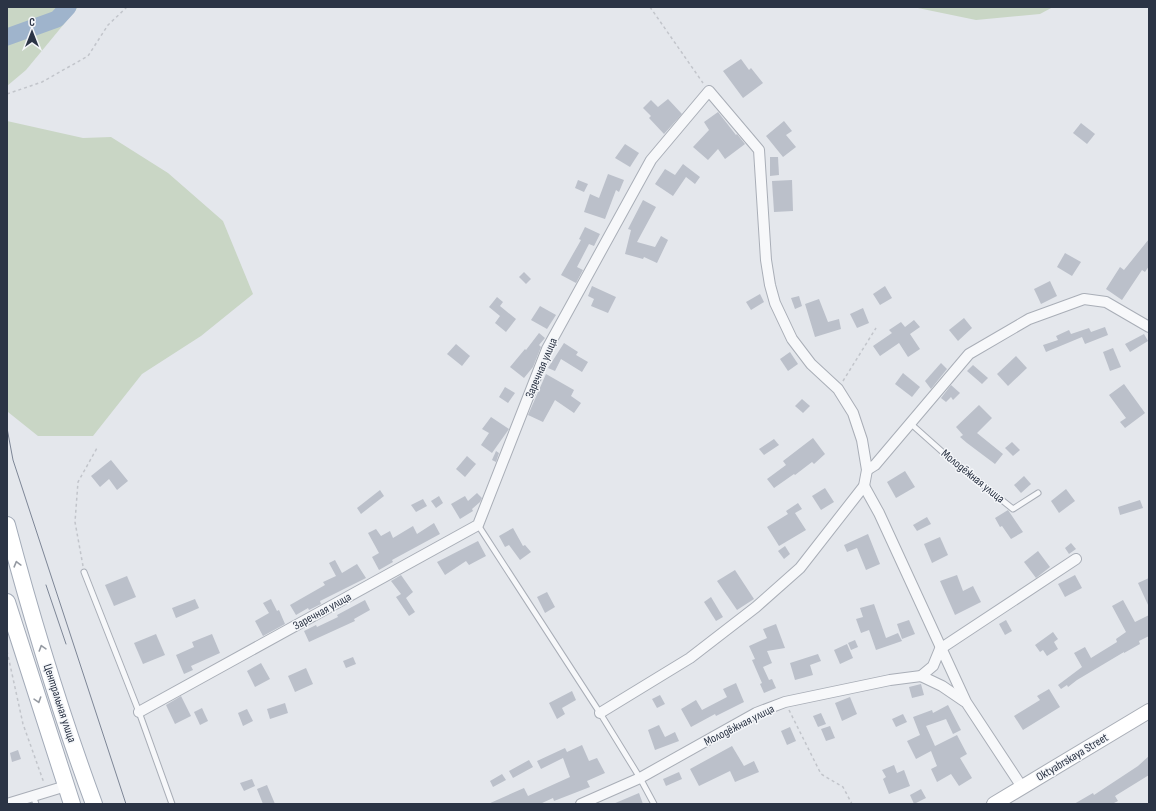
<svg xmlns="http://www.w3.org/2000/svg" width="1156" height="811" viewBox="0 0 1156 811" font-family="'Sofia Sans Condensed',sans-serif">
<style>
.green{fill:#c9d6c5}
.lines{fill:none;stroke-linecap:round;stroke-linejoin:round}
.river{stroke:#9fb4cc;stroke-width:17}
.building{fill:#bbc0ca}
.lane-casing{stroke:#a9aeb7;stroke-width:7}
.street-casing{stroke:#a9aeb7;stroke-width:12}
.secondary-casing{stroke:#a9aeb7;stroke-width:16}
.primary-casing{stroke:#a3abb8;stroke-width:18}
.path{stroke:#c2c5cb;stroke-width:1.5;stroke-dasharray:3 3;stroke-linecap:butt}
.lane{stroke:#f7f8fa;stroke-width:5}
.street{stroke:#f7f8fa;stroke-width:10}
.secondary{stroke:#fff;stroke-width:14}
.primary{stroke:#fff;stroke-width:16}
.tram{stroke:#7d8696;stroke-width:1}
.oneway{stroke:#959aa2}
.labels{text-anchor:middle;stroke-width:3;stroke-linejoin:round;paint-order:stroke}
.street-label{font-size:12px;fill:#2b3445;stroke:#f4f6f9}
</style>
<rect width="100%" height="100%" fill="#e4e7ec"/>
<g class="green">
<path d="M7 7H78L26 70 7 86Z"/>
<path d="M913 7H1053L1040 14 976 20Z"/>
<path d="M7 121 83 138 111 137 168 173 223 221 253 294 201 336 142 374 93 436H38L8 412Z"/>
</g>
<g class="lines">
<path class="river" d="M7 37 57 19 68 7"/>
</g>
<g class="building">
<path d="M741 59 749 70 751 68 763 83 743 98 723 71Z"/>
<path d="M668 99 682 114 664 134 649 118 651 116 643 108 651 100 658 107Z"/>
<path d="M718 112 736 135 737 134 745 144 725 159 718 149 708 160 693 147 709 130 704 122Z"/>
<path d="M784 121 792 131 786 135 796 147 783 157 766 136Z"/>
<path d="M1081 123 1095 134 1087 144 1073 133Z"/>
<path d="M625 144 639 153 630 167 615 158Z"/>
<path d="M770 157H778L779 175 770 176Z"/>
<path d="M683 164 700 177 695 184 686 177 673 196 655 184 665 169 675 175Z"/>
<path d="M608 174 624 180 619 192 616 190 605 219 584 212 590 194 599 198Z"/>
<path d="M578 180 588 184 584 192 575 188Z"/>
<path d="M792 180 793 211 774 212 772 181Z"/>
<path d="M643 200 656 207 637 242 655 247 661 236 668 240 657 263 644 257 643 259 625 254 631 230 628 229Z"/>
<path d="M585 227 600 234 594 246 589 244 577 267 583 270 576 283 561 275 581 240 579 239Z"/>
<path d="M1149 239V266L1145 272 1142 270 1122 300 1106 289 1120 267 1124 270Z"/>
<path d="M1065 253 1081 262 1072 276 1057 267Z"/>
<path d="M524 272 531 279 526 284 519 277Z"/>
<path d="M1050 281 1057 296 1041 304 1034 289Z"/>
<path d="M592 286 616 297 608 313 591 306 594 299 588 296Z"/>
<path d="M885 286 892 298 880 305 873 294Z"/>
<path d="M760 294 764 302 751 310 746 302Z"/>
<path d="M799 296 802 306 795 309 791 298Z"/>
<path d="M497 297 503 302 500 306 516 319 506 332 495 323 500 316 489 307Z"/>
<path d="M819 299 828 322 839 319 841 329 815 337 805 304Z"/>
<path d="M540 306 556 315 547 329 531 320Z"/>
<path d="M863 308 869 323 857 328 850 314Z"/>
<path d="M964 318 972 328 958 341 949 330Z"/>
<path d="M914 320 920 327 910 334 920 349 908 357 899 343 880 356 873 346 892 333 889 330 901 322 905 327Z"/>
<path d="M1105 327 1108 335 1085 344 1082 337 1046 352 1043 345 1058 340 1056 336 1069 330 1071 334 1089 328 1091 332Z"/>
<path d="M539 333 545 338 539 345 541 347 533 367 524 378 510 367 525 349 526 350Z"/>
<path d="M1144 334 1148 341 1130 352 1125 344Z"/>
<path d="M564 343 578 352 576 355 588 362 582 372 561 359 555 371 548 368Z"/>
<path d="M456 344 470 356 462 366 447 354Z"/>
<path d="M1113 348 1121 367 1110 371 1103 352Z"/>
<path d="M790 352 798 364 788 371 780 359Z"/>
<path d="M1016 356 1027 368 1008 386 997 374Z"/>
<path d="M941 363 947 369 931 389 925 381Z"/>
<path d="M973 365 988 378 982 384 967 371Z"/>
<path d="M903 373 920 387 912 397 895 384Z"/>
<path d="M546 374 574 390 571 396 581 403 574 413 555 400 543 422 528 415Z"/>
<path d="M1124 384 1145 413 1125 428 1120 422 1126 418 1109 395Z"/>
<path d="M951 385 960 393 953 400 951 397 946 402 941 398Z"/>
<path d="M505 387 515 393 508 403 499 397Z"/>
<path d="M802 399 810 406 803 413 795 406Z"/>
<path d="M979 405 992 418 977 433 1003 454 995 464 967 443 960 437 963 435 956 427Z"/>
<path d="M491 417 509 429 492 453 481 445 489 433 482 429Z"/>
<path d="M813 438 825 454 814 464 812 462 795 475 794 474 774 488 767 479 786 465 783 461Z"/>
<path d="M774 439 779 445 764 455 759 449Z"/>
<path d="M1012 442 1020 450 1013 456 1005 448Z"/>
<path d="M496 451 499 453 496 462 492 460Z"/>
<path d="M467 456 476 464 465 477 456 469Z"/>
<path d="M111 460 128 481 117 490 109 479 100 487 91 476Z"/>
<path d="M905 471 915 487 896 498 887 482Z"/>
<path d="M1024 476 1031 484 1021 493 1014 485Z"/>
<path d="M825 488 834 502 821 510 812 496Z"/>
<path d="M1066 489 1075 501 1059 513 1051 501Z"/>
<path d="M380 490 384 496 361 514 357 508Z"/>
<path d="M477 493 482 498 480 502 472 509 473 511 460 519 451 504 465 496 468 501Z"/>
<path d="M439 496 443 503 436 508 431 501Z"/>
<path d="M423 499 427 506 416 512 411 505Z"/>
<path d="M1140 500 1143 508 1120 515 1118 507Z"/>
<path d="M798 503 802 509 795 513 806 530 779 546 767 527 788 514 786 511Z"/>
<path d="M1008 510 1023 532 1011 539 1002 526 1000 527 995 518Z"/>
<path d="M927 517 931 524 917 531 913 525Z"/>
<path d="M434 523 440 534 392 560 393 562 379 570 372 557 379 553 368 533 376 529 381 536 390 531 393 538 413 526 417 534Z"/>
<path d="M513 528 523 546 525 545 531 552 520 560 509 545 505 547 499 536Z"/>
<path d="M868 534 880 564 866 570 857 548 847 552 844 545Z"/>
<path d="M940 537 948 555 932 563 924 544Z"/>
<path d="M478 541 486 556 469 565 466 561 445 575 437 562Z"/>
<path d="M1071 543 1076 549 1069 554 1065 548Z"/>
<path d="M785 546 790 554 784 559 778 551Z"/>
<path d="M1038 551 1050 567 1036 578 1024 562Z"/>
<path d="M335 560 342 573 357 564 366 578 320 601 321 604 309 610 308 608 296 615 290 605 325 585 323 582 336 576 329 563Z"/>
<path d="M735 570 754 599 737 610 717 581Z"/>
<path d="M401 575 413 592 406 598 415 612 409 616 396 597 401 594 391 581Z"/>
<path d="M957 575 963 591 973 586 981 602 955 615 940 581Z"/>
<path d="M1075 575 1082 588 1065 597 1058 584Z"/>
<path d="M127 576 136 597 114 606 105 585Z"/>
<path d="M1149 578V607L1138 583Z"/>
<path d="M547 592 555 607 545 613 537 597Z"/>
<path d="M711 597 723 617 716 621 704 602Z"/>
<path d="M195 599 199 608 176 618 172 608Z"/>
<path d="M271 599 277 611 279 610 285 624 263 636 255 621 269 613 263 603Z"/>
<path d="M365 600 370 610 354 619 355 621 309 642 304 631 316 625 317 627 338 617 337 615Z"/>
<path d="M1123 600 1135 622 1149 615V636L1139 641 1140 644 1124 653V652L1077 680 1068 687 1067 685 1061 689 1058 685 1082 667 1074 653 1085 647 1091 658 1117 642 1116 639 1126 632 1112 606Z"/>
<path d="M874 604 886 638 898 633 902 641 876 650 869 630 861 633 856 619 863 617 860 608Z"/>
<path d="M909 620 915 634 902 639 897 624Z"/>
<path d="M1006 620 1012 631 1005 635 999 624Z"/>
<path d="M776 624 785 648 767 651 772 663 763 667 769 680 772 679 776 688 764 693 760 684 762 683 752 660 755 659 749 646 767 638 763 629Z"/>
<path d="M1053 632 1058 639 1054 642 1058 649 1047 656 1043 650 1040 652 1035 645Z"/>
<path d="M156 634 165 655 143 664 134 643Z"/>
<path d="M212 634 220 653 191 666 193 670 184 674 176 655 194 647 192 642Z"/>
<path d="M855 640 858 647 851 650 848 643Z"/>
<path d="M847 644 853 658 840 664 834 650Z"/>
<path d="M818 654 821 661 810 665 813 675 795 680 790 663Z"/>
<path d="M353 657 356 664 346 668 343 661Z"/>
<path d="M261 663 270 679 255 687 247 671Z"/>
<path d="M306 668 313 684 295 692 288 676Z"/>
<path d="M736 683 744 702 716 716 715 714 691 727 681 709 696 700 702 710 727 697 723 689Z"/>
<path d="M921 684 924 695 912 698 909 687Z"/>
<path d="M1049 689 1060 707 1023 730 1014 716 1040 700 1037 696Z"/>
<path d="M572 691 576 700 562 708 565 714 557 719 549 703Z"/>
<path d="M660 695 665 704 657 708 652 699Z"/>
<path d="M181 696 191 716 175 724 166 705Z"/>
<path d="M850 697 857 714 842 721 835 703Z"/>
<path d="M285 703 288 713 270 719 267 709Z"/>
<path d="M948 705 961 730 953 734 946 719 926 726 935 746 957 735 967 754 960 758 972 778 959 786 951 774 937 782 931 769 937 766 931 751 916 759 907 741 920 735 913 717 932 710 933 713Z"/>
<path d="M202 708 208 721 200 725 194 712Z"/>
<path d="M247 709 253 721 243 726 238 713Z"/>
<path d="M821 713 826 724 818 727 813 716Z"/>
<path d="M903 714 907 722 896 727 892 719Z"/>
<path d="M659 725 665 737 675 732 679 741 655 750 648 730Z"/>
<path d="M830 726 835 738 826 741 821 729Z"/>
<path d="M790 727 796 741 787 745 781 731Z"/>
<path d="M582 745 589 761 597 758 605 773 587 781 590 787 554 801 553 798 540 804H488L524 788 528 796 570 777 563 758 541 769 537 761 565 748 567 752Z"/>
<path d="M732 746 744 766 754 761 759 772 735 782 730 771 699 786 690 769Z"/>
<path d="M18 750 21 759 12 762 10 753Z"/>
<path d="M1149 756V775L1115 796 1118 801 1112 804H1074L1093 793 1094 795 1138 766Z"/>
<path d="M529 760 533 767 513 778 509 771Z"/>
<path d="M894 765 897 773 904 770 910 786 889 794 883 779 886 777 882 770Z"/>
<path d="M679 772 682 779 666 786 663 779Z"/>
<path d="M502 774 506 780 493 787 490 781Z"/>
<path d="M252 779 255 786 244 791 240 783Z"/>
<path d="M267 785 275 804H263L257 789Z"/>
<path d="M921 789 926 798 914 804 910 795Z"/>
<path d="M639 793 643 804H613Z"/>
</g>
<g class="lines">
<g class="lane-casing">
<g id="lane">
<path d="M910 423 947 456 1013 509 1038 493"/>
<path d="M478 525 600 713 640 778 654 804"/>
<path d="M84 572 139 712 172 804"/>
<path d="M33 796 36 804"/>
</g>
</g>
<g class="street-casing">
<g id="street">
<path d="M867 470 875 465 969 354 1029 319 1084 299 1106 302 1149 327"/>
<path d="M864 486 879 513 966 702 1022 787"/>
<path d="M921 676 942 686 964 701"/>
<path d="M139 712 478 525 547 349 651 160 709 91 759 150 766 260 770 285 775 303 792 339 811 364 838 389 853 413 862 440 867 470 864 486 800 568 756 607 690 658 600 713"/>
<path d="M7 804 66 786"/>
<path d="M581 804 640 778 756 713 785 702 890 680 921 676 933 666 940 649 1076 559"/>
</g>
</g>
<g class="secondary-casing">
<path id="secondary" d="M994 804 1149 711"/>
</g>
<g class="primary-casing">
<g id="primary">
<path d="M7 525C32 619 60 712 94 804"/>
<path d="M7 602 72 804"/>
</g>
</g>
<g class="path">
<path d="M650 7 703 83"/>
<path d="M7 94 42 82 88 56 108 25 127 7"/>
<path d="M843 381 876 328"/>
<path d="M83 566 75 522 78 482 97 448"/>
<path d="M7 651 23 724 44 783"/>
<path d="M789 710 821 774 843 787 852 804"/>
</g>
<use href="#lane" class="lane"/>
<use href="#street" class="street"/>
<use href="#secondary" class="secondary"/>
<use href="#primary" class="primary"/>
<g class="tram">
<path d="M7 428 13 460 126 804"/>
<path d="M46 585 66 644"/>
</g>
</g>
<defs><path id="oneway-chevron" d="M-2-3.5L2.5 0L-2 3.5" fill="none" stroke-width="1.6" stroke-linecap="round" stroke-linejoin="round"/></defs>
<g class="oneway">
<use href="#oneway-chevron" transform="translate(17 564) rotate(-105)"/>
<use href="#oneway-chevron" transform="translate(42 648) rotate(-107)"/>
<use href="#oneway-chevron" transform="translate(38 700) rotate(72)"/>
</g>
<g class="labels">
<g class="street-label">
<text transform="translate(541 368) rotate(-67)" y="4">Заречная улица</text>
<text transform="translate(973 476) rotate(39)" y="4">Молодёжная улица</text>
<text transform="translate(322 611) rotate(-29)" y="4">Заречная улица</text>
<text transform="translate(60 703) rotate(72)" y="4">Центральная улица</text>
<text transform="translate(739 725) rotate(-27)" y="4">Молодёжная улица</text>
<text transform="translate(1072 757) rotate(-31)" y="4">Oktyabrskaya Street</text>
</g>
</g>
<rect width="1156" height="811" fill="none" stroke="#2b3445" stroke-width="16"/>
<g transform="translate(32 32)" stroke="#f4f6f9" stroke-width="3" paint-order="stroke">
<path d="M0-3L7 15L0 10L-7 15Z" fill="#2b3445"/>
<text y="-6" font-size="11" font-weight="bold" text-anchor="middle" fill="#2b3445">С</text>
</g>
</svg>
